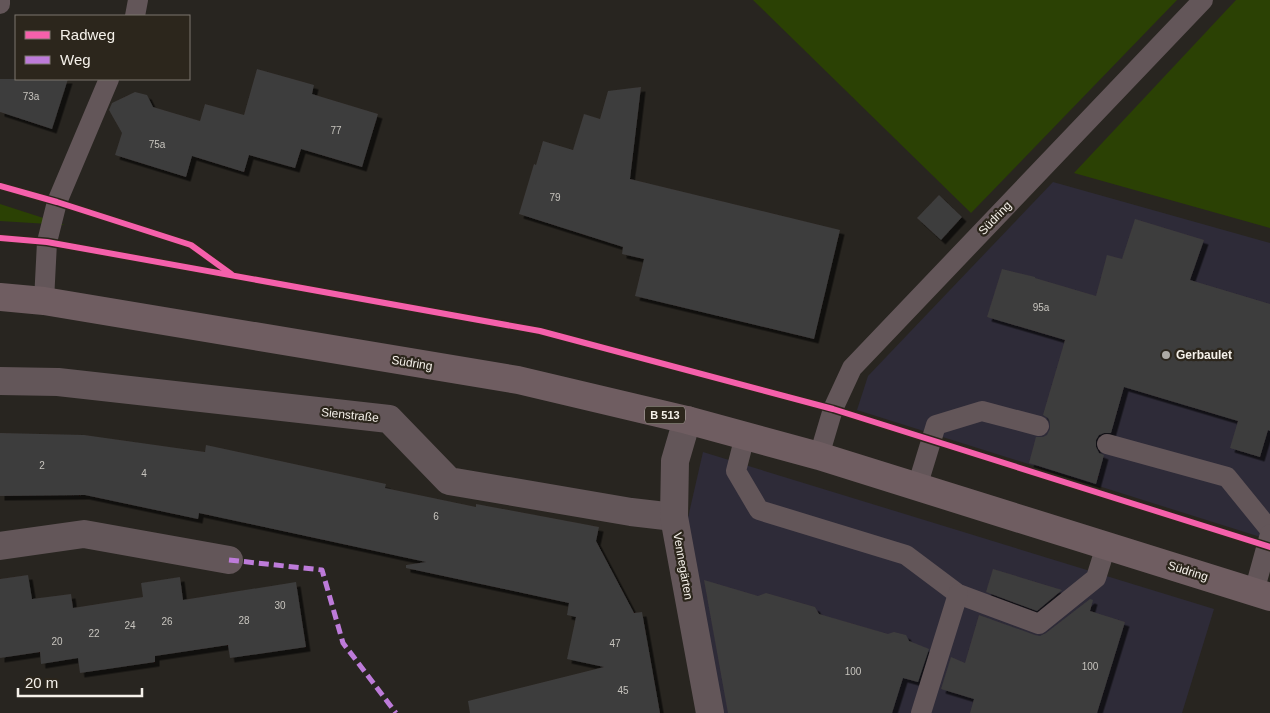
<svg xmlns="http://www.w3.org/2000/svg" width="1270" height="713" viewBox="0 0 1270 713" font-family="Helvetica,sans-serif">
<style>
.commercial{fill:#2e2b38}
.green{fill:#2b4104}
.building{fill:#3e3c3c;filter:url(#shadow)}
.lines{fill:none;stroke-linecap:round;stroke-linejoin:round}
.service{stroke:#635659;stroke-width:20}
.minor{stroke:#635659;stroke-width:28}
.primary{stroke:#6f5d61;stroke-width:28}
.quiet{stroke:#bd7bd9;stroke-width:5;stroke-dasharray:10 5;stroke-linecap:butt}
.cycleway-casing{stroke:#2c261c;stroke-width:9}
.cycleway{stroke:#f560ab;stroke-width:6}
.poi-dot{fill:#adaaa3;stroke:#2c261c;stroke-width:2}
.labels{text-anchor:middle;stroke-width:4.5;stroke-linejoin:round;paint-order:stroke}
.number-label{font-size:10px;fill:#c7c4be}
.shield{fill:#2c261c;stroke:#b9b4ac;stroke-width:1}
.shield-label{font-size:11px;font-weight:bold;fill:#f5f1ea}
.street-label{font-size:12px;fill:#f5f1ea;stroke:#2c261c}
.poi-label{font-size:12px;font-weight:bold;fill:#f5f1ea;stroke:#2c261c;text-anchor:start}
</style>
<defs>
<filter id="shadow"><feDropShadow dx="4.5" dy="4.5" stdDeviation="0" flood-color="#0009"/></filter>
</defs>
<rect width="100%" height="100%" fill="#282520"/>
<g class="commercial">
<path d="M1053 182 1270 243V540L857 410 868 376Z"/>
<path d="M703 452 1214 609 1182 713H721L687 522Z"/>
</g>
<g class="green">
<path d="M753 0H1177L971 213Z"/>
<path d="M1236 0H1270V228L1074 173Z"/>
<path d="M0 204 65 225 0 221Z"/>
</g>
<g class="building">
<path d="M257 69 314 85 312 94 378 114 362 167 301 149 295 168 249 155 244 172 192 156 186 177 115 155 122 133 109 110 112 103 135 92 147 95 153 107 200 121 205 104 244 115Z"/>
<path d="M0 79H68L52 129 0 112Z"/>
<path d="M641 87 630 179 840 230 814 339 635 296 644 259 622 254 623 247 519 214 534 164 536 165 543 141 573 150 584 114 600 119 608 91Z"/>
<path d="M939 195 962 217 941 240 917 218Z"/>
<path d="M1135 219 1204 240 1190 280 1270 304V431L1268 430 1260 457 1230 448 1238 421 1124 387 1111 433H1104L1099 435 1096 440V447L1099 453 1104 455 1096 484 1029 463 1036 437H1043L1047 435 1050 429V422L1048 418 1043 415 1065 340 987 317 1002 269 1035 277V278L1096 296 1107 255 1122 259Z"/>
<path d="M0 433 84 435 205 452 206 445 386 484 385 488 476 507V504L599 527 596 541 634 613 642 612 660 713H470L468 701 604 667 567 659 576 617 567 615 569 603 406 568V565L426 562 199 513 198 519 85 495 0 496Z"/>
<path d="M993 569 1062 590 1037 611 986 592Z"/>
<path d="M28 575 32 599 71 594 73 608 143 597 141 583 180 577 183 600 296 582 306 647 230 658 228 645 155 656V662L80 673 78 658 41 664 40 652 0 658V579Z"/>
<path d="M704 580 758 596 766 593 815 607 819 614 888 634 894 632 906 635 909 641 929 649 918 682 903 678 892 713H728Z"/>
<path d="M1090 599 1093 600 1090 611 1125 622 1097 713H970L974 699 941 689 951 657 965 663 979 615 1035 635 1040 636 1046 633Z"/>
</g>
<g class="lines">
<g class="service">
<path d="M0 4V0"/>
<path d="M135 16 138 0"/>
<path d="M44 301 47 242 57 202 109 79"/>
<path d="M745 436 736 471 759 510 906 555 958 594 1039 624 1096 578 1106 546"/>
<path d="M1107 444 1227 477 1270 530"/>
<path d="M819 456 833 409 852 368 1203 0"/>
<path d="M917 487 936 425 982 411 1039 426"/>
<path d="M1254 592 1270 534"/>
<path d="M921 713 958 594"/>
</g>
<g class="minor">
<path d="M0 381 58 382 389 419 449 481 631 512 674 517"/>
<path d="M687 420 675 461 674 517 710 713"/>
<path d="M0 546 84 534 229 560"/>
</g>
<path class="primary" d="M0 297 44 301 518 380 687 420 819 456 1270 597"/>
<path class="quiet" d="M229 560 322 570 343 643 396 713"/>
<g class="cycleway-casing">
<g id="cycleway">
<path d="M0 186 57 202 191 245 231 274"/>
<path d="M0 238 47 242 540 331 833 409 1270 547"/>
</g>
</g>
<use href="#cycleway" class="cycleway"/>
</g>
<circle class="poi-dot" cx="1166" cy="355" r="5"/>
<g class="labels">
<g class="number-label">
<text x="31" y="100">73a</text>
<text x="336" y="134">77</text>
<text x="157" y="148">75a</text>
<text x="555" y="201">79</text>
<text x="1041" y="311">95a</text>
<text x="42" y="469">2</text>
<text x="144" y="477">4</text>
<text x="436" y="520">6</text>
<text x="280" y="609">30</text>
<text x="244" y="624">28</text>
<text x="167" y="625">26</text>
<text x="130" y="629">24</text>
<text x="94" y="637">22</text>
<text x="57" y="645">20</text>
<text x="615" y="647">47</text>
<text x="1090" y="670">100</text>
<text x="853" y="675">100</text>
<text x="623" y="694">45</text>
</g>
<rect class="shield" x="645" y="406.5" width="40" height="17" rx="4"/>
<g class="shield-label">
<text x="665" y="419">B 513</text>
</g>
<g class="street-label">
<text transform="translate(995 218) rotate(-46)" y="4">Südring</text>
<text transform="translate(412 363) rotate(9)" y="4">Südring</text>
<text transform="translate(350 415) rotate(6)" y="4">Sienstraße</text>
<text transform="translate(683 566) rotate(80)" y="4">Vennegärten</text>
<text transform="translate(1188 571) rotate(17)" y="4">Südring</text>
</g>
<g class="poi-label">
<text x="1176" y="359">Gerbaulet</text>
</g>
</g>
<rect x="15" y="15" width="175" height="65" fill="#2c261c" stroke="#7c776e"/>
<rect x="25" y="31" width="25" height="8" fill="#f560ab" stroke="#7c776e"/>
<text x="60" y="40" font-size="15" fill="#f5f1ea">Radweg</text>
<rect x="25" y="56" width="25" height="8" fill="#bd7bd9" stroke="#7c776e"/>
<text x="60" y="65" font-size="15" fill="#f5f1ea">Weg</text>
<path d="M18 688v8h124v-8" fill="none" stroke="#f5f1ea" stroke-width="2.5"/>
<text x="25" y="688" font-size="15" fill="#f5f1ea" stroke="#2c261c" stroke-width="4" paint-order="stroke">20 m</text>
</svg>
